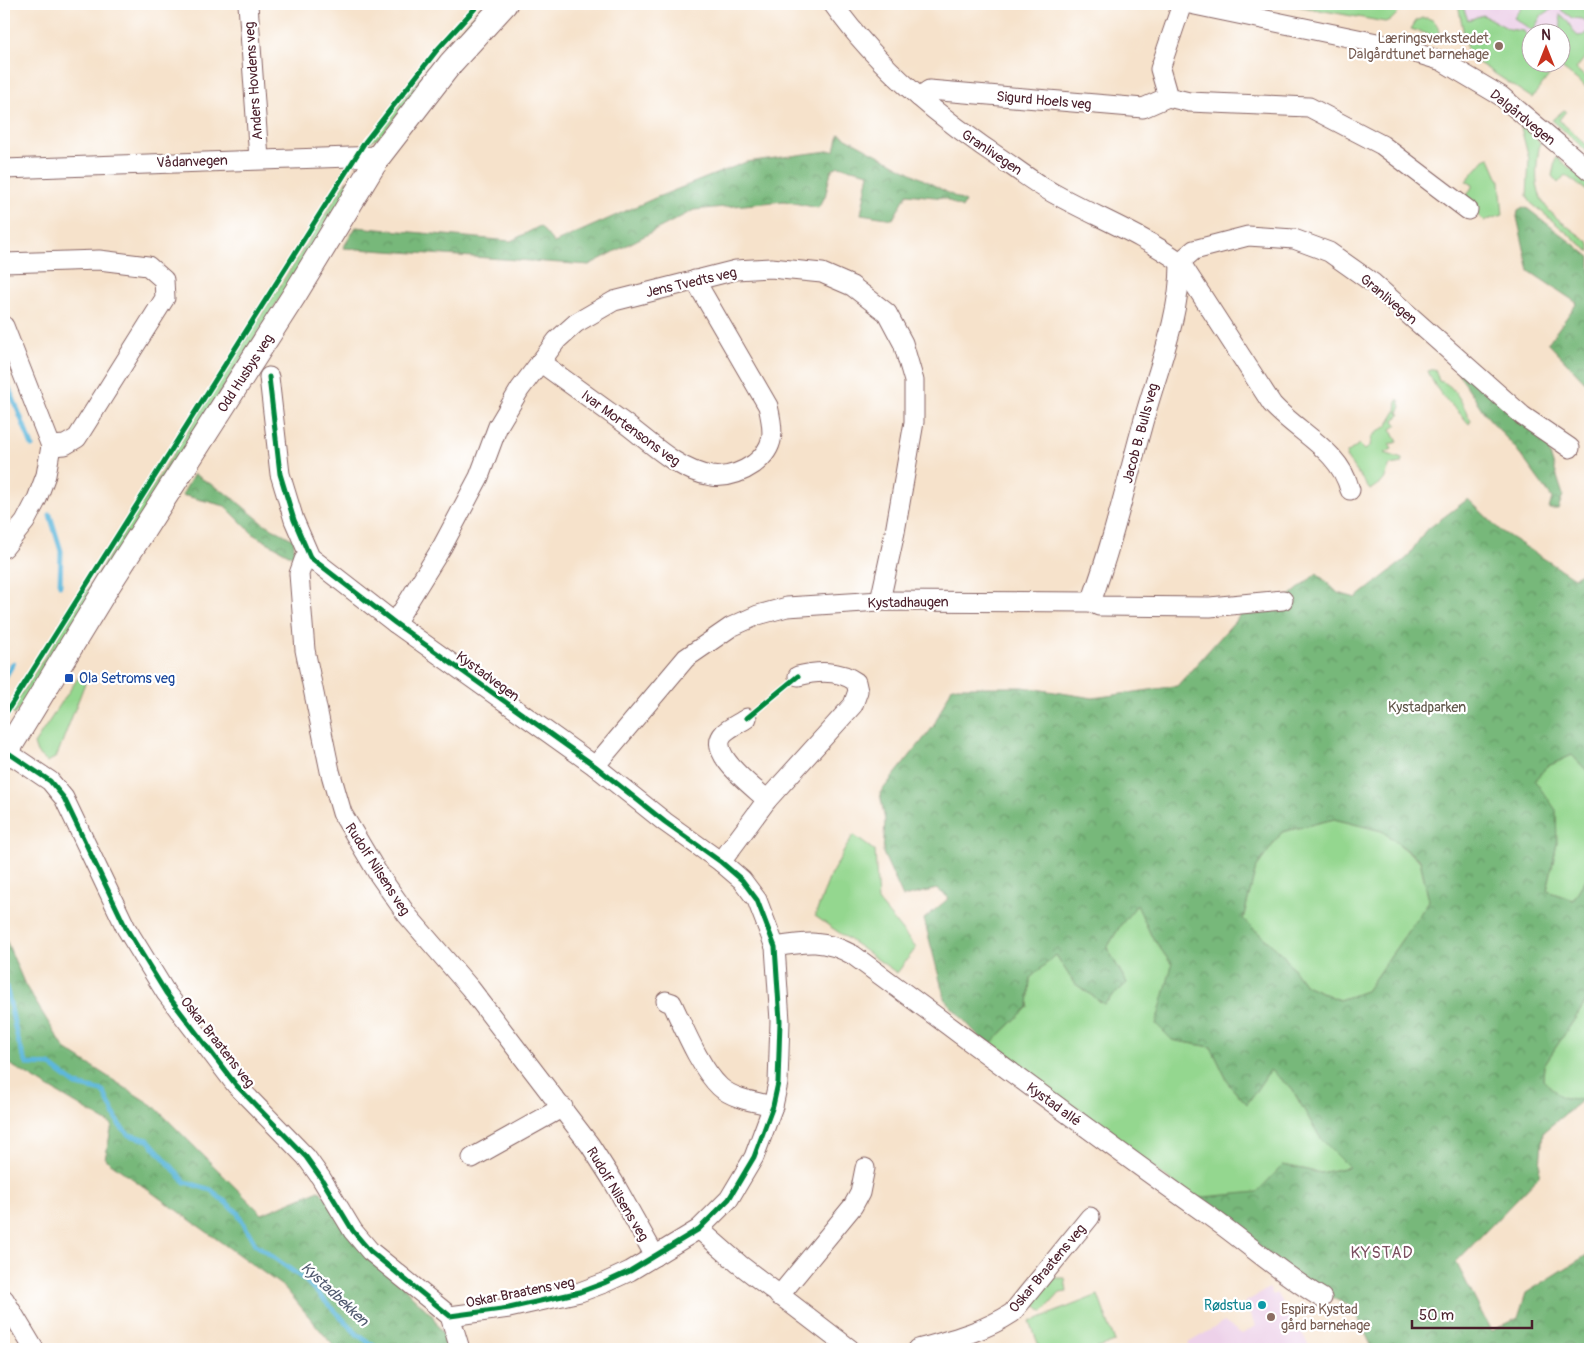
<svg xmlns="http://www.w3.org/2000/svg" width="1594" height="1353" viewBox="0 0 1594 1353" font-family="Pangolin,sans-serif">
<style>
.built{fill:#edd1e9;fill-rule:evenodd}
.green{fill:#94d78f;stroke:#6f7b5d}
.forest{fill:url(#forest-crowns);stroke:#606c52;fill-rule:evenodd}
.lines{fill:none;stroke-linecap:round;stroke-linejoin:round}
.stream{stroke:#5db7db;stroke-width:5}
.minor-casing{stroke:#866363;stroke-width:21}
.tertiary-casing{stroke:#866363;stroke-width:26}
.minor{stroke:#fff;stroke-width:19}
.tertiary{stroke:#fff;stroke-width:24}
.cycleway-casing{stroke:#fff;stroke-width:8}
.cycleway{stroke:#00873e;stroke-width:5}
.education-dot{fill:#8d6e63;stroke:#fff;stroke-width:2}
.transit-dot{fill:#1a4fb4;stroke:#fff;stroke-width:2}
.culture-dot{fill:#0f9aa8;stroke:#fff;stroke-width:2}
.labels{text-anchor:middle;stroke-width:4.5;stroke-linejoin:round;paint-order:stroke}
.education-label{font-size:14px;fill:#785e54;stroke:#fff;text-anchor:end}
.street-label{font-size:14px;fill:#4a1f2b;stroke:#fff}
.transit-label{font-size:14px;fill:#164399;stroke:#fff;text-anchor:start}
.park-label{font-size:14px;fill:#605649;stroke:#fff}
.culture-label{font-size:14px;fill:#0d838f;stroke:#fff;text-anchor:end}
.water-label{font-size:15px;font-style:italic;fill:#525c71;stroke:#fff}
.quarter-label{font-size:16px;letter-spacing:1px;fill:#7b4e5f;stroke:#fff}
</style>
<defs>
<pattern id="forest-crowns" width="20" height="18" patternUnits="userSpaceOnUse" patternTransform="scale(1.25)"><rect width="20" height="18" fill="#77b87a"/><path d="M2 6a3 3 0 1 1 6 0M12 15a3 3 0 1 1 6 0" fill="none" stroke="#649564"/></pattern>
</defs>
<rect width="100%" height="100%" fill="#fff"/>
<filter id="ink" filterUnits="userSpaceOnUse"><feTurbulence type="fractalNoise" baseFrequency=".02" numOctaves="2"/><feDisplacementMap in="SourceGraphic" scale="10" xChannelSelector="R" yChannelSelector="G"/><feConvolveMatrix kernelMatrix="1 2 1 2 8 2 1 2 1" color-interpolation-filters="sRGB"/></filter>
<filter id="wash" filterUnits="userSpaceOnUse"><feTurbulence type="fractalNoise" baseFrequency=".0096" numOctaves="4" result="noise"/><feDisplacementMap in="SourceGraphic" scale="20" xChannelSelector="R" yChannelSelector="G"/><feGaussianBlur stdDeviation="1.12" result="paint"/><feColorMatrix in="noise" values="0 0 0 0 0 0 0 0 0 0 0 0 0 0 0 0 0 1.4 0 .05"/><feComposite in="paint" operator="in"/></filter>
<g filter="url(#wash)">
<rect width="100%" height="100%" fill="#f6e2cb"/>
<g class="built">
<path d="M1458 4H1590V37L1560 74 1554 69 1532 98 1468 56ZM1532 32H1562V62H1532Z"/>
<path d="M1269 1288 1273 1295 1277 1293 1311 1349H1192L1188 1343 1224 1322 1242 1334 1256 1326 1244 1303Z"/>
</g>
<g class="green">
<path d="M1297 4H1407L1391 20 1385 22 1297 6Z"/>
<path d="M1458 4H1462L1468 20 1483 15 1509 29 1523 31 1530 38 1532 62 1542 63 1554 69 1532 98 1468 56Z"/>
<path d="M1523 4H1560L1541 16 1533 31 1514 18Z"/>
<path d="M1568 4H1590V51L1576 69 1590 81V90L1555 63 1562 62V32H1558L1561 24 1560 14C1571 22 1570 30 1578 36L1585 35 1589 30 1588 24 1583 19 1572 18 1561 10Z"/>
<path d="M483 5 487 8 451 48 446 47Z"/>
<path d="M1422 18C1435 17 1440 26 1439 38L1411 29 1416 21Z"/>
<path d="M436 59 437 65 383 133 376 139 368 142Z"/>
<path d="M1564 110 1566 111 1559 120 1590 148V154L1552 120Z"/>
<path d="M1520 124 1540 142C1529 204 1544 209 1590 243V252L1531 203 1527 196 1529 159Z"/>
<path d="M1556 157 1590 184V193L1565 175 1558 183 1552 176Z"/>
<path d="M1490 158 1500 181 1503 215 1484 221 1464 201 1473 185 1466 181 1485 159Z"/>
<path d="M347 180 348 189 39 682 14 715 11 710Z"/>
<path d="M1435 369 1439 381C1456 384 1464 408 1471 421L1469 424C1453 404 1437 396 1428 371Z"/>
<path d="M1397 400H1399L1401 407 1398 412 1400 415 1394 420 1397 425 1391 429 1398 442 1389 444 1392 449 1385 453 1402 459V463L1390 465 1384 480 1370 490 1346 457 1347 453 1359 444 1365 450 1370 446 1372 436 1387 426 1396 411Z"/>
<path d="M83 673 85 683 58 753 55 758 47 762 37 753 34 744 80 675Z"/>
<path d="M1572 755 1590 774V872L1573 900 1547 891 1557 843 1534 781 1546 767Z"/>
<path d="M1334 819 1382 831 1420 861 1429 901 1366 991 1339 1000 1305 985 1283 955 1243 919 1256 868 1282 832Z"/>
<path d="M853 835 875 851 878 901 916 948 897 973 815 916 830 876Z"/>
<path d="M1137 904 1151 935 1172 965V1040L1211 1047 1230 1086 1247 1104 1270 1070 1292 1089 1321 1139 1349 1167 1321 1173 1283 1165 1257 1193 1194 1198 988 1046 1028 1007 1030 978 1056 955 1074 983 1104 1004 1127 983 1107 948 1120 926Z"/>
<path d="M1590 996V1091L1582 1100 1561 1097 1543 1080 1544 1065Z"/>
<path d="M1055 1278H1065L1067 1292 1060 1293 1043 1312 1033 1302Z"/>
<path d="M1098 1295 1115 1342 1095 1349H1040L1030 1322Z"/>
</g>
<g class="forest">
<path d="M839 134 965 202 962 208 944 198 907 194 893 219 861 214 869 173 838 166 831 171 825 197 818 208 784 201 694 210 589 265 343 248 356 227 511 241 540 226 554 243 655 198 746 162 835 150Z"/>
<path d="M1523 207 1528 209 1590 257V387L1548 343 1577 303 1529 271 1517 217 1518 210Z"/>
<path d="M1449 359 1544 436 1563 495 1558 509H1549L1552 498 1517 450 1485 414Z"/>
<path d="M194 474 229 495 263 523 294 540V557L254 535 225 506 182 495Z"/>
<path d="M1468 499 1501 531 1574 578 1590 566V774L1572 755 1546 767 1535 781 1556 810 1557 843 1547 891 1573 900 1590 872V996L1544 1065 1543 1080 1561 1097 1582 1100 1543 1132 1539 1176 1456 1262 1491 1331 1518 1318 1526 1293 1590 1253V1349H1366L1371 1345 1353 1308 1313 1287 1194 1198 1257 1192 1283 1165 1321 1173 1349 1167 1321 1139 1292 1089 1270 1070 1247 1104 1230 1086 1211 1047 1172 1040 1156 1024 1172 965 1151 935 1137 905 1120 926 1107 948 1127 983 1104 1004 1074 983 1056 955 1030 978 1028 1007 988 1046 945 1000 924 919 949 898 937 889 903 897 883 853 885 821 880 793 933 727 952 687H1023L1093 698 1177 686 1244 611H1272L1317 573 1338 593 1356 598 1407 558 1425 531ZM1334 819 1382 831 1420 860 1429 901 1366 991 1339 1000 1305 985 1283 955 1243 919 1256 868 1282 832Z"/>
<path d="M4 935 25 985 65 1049 155 1107 262 1214 319 1190 411 1295 432 1315 451 1349H336L285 1288 105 1159 112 1125 4 1061Z"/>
</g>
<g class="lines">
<g class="stream">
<path d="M4 375 32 446"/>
<path d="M50 515 61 551 60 585"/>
<path d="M4 679 13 664"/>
<path d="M4 980C13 1008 14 1038 27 1064L50 1065 76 1085 103 1091 120 1126 129 1135 148 1140 185 1182 211 1190 237 1212 255 1244 305 1280 358 1335 378 1349"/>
</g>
</g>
</g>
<g filter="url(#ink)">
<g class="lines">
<g class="minor-casing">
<g id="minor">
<path d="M248 4 259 159"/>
<path d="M833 4C879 69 942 120 1009 164 1023 174 1038 185 1053 193 1096 217 1141 234 1180 262L1272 404C1298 433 1340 450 1350 490"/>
<path d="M1182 4 1160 69 1168 97 1189 102 1309 107 1382 145 1468 210"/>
<path d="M1190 4 1396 47 1442 61 1501 96 1590 171"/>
<path d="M919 97 929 90 1143 108 1168 97"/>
<path d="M4 169 379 156"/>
<path d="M1180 262 1194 250 1248 236 1294 239 1329 252 1373 283 1523 416 1570 448"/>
<path d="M4 263 99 260 148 266 164 280 165 298 77 438 65 445 51 446"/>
<path d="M4 326 51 446 46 475 37 499 25 522 4 548"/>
<path d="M540 362C569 383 598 404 627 425 652 444 679 471 711 476 727 478 741 473 754 464 776 447 774 431 768 406L695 280"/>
<path d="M310 557 304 560 299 574 305 650 330 771 342 813 377 872 407 915 470 988 590 1145 613 1181 655 1256"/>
<path d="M1091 602C1113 542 1127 480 1144 419 1158 369 1180 316 1180 264"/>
<path d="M395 623 442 547 479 477 498 426 520 389 557 340 576 323 614 301 736 270 771 268 822 273 852 286 887 313 903 343 914 381V422L895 532 880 601"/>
<path d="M747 718C740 723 730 727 724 733 705 753 754 787 767 800"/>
<path d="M7 752 50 781 64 798 126 928 166 993 236 1085 306 1157 321 1178 353 1231 370 1251 450 1316 509 1308 580 1292 604 1283 630 1271 699 1229 729 1199 754 1157 773 1106 778 1083 780 1021 775 947 757 900 742 880 721 862 665 822 595 766 395 623 310 557 294 520 280 474 269 377"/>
<path d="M595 766 686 658 731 627 758 615 787 607 880 601 1091 602 1099 606 1210 607 1283 600"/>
<path d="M721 862 767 800 853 705 858 691 856 682C840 670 817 671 798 676"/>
<path d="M775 947C806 942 824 939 853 955 970 1041 1086 1129 1205 1213 1245 1241 1280 1273 1322 1298"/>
<path d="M666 1001 672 1003C684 1028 700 1068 720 1087 733 1099 756 1102 773 1106"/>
<path d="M472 1158 563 1107"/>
<path d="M699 1229 739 1264 850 1349"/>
<path d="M779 1296 853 1206 860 1193 865 1168"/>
<path d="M4 1299 34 1349"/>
<path d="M450 1316 460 1349"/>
<path d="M918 1349C950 1340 985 1331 1012 1313L1090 1217"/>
</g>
</g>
<g class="tertiary-casing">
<path id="tertiary" d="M4 756 109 584 295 294 379 156 451 63 505 4"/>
</g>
<use href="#minor" class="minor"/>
<use href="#tertiary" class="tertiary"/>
<g class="cycleway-casing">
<g id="cycleway">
<path d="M4 716 365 142 437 50 479 4"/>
<path d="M747 718 798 676"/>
<path d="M7 752 50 781 64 798 126 928 166 993 236 1085 306 1157 321 1178 353 1231 370 1251 450 1316 509 1308 580 1292 604 1283 630 1271 699 1229 729 1199 754 1157 773 1106 778 1083 780 1021 775 947 757 900 742 880 721 862 665 822 595 766 395 623 310 557 294 520 280 474 269 377"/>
</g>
</g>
<use href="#cycleway" class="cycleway"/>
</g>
</g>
<g class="education-dot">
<circle cx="1499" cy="46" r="5"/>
<circle cx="1271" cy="1317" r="5"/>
</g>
<rect class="transit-dot" x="64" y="673" width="10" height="10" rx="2.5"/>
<circle class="culture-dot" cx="1262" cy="1305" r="5"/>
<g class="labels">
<g class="education-label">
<text x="1489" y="43">Læringsverkstedet<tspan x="1489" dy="16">Dalgårdtunet barnehage</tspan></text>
<text x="1281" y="1314" text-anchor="start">Espira Kystad<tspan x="1281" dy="16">gård barnehage</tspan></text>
</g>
<g class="street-label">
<text transform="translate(253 81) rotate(-94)" y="5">Anders Hovdens veg</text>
<text transform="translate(1044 100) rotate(5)" y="5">Sigurd Hoels veg</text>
<text transform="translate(1523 117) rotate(39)" y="5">Dalgårdvegen</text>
<text transform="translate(992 152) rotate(34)" y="5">Granlivegen</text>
<text transform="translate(192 161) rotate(-2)" y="5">Vådanvegen</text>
<text transform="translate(691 282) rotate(-13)" y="5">Jens Tvedts veg</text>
<text transform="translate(1389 299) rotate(40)" y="5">Granlivegen</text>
<text transform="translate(245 373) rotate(-57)" y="5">Odd Husbys veg</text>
<text transform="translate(631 428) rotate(36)" y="5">Ivar Mortensons veg</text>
<text transform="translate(1140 433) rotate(-75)" y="5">Jacob B. Bulls veg</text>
<text transform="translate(908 602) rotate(-1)" y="5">Kystadhaugen</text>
<text transform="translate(488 676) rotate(36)" y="5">Kystadvegen</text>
<text transform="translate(378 869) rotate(57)" y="5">Rudolf Nilsens veg</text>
<text transform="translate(218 1042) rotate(52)" y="5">Oskar Braatens veg</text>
<text transform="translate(1054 1104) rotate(36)" y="5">Kystad allé</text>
<text transform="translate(618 1194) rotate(59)" y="5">Rudolf Nilsens veg</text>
<text transform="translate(1047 1268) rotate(-50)" y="5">Oskar Braatens veg</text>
<text transform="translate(520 1292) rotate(-11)" y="5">Oskar Braatens veg</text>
</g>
<g class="transit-label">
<text x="79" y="683">Ola Setroms veg</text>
</g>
<g class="park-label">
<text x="1427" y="712">Kystadparken</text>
</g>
<g class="culture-label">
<text x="1252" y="1310">Rødstua</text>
</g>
<g class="water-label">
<text transform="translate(335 1294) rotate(43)" y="5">Kystadbekken</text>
</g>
<g class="quarter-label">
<text x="1382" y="1258">KYSTAD</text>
</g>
</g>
<rect width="1594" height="1353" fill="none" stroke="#fff" stroke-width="20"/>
<g transform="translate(1546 48)"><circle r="24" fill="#ffffff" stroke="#b7a5aa"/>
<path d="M0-4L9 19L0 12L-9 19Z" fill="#c8321e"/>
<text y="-8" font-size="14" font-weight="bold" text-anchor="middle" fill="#4a1f2b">N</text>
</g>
<path d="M1412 1320v8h120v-8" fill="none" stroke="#4a1f2b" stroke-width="2.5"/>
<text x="1419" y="1320" font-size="15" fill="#4a1f2b" stroke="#ffffff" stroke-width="4" paint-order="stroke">50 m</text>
</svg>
